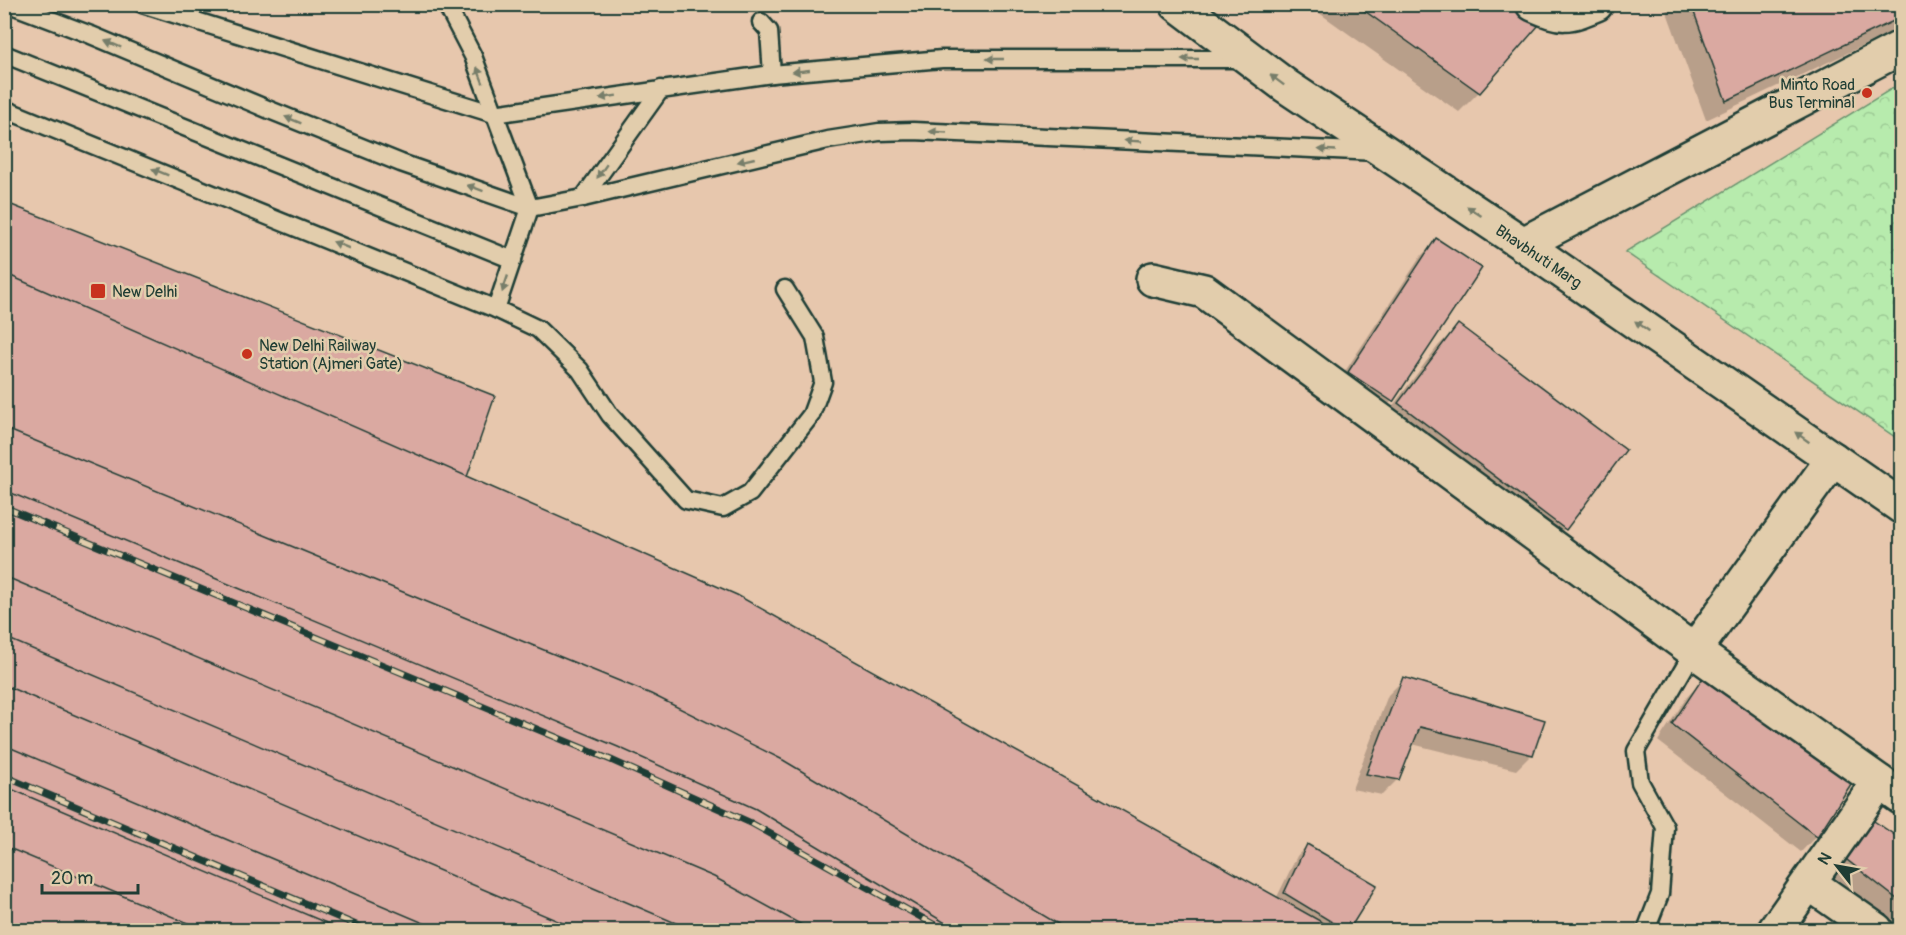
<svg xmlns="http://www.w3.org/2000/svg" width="1906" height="935" viewBox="0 0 1906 935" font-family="Pangolin,sans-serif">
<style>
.forest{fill:url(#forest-crowns);stroke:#6b9470;stroke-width:1.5}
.shadow{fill:#0003}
.building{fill:#daa9a1;stroke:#1f3d34;stroke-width:1.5}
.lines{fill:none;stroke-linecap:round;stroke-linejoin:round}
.lane-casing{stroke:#1f3d34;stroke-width:21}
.street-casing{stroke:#1f3d34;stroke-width:38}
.secondary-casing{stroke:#1f3d34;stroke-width:38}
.lane{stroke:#e2cdac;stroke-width:16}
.street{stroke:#e2cdac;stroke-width:33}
.secondary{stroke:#e2cdac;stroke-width:33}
.rail-casing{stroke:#1f3d34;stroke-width:7}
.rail{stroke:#e2cdac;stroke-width:4.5;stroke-dasharray:14;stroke-linecap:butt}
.oneway{fill:#777e6a}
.poi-dot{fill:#c8321e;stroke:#e2cdac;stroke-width:2}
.labels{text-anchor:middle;stroke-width:5;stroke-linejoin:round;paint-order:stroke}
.poi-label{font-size:16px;fill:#1f3d34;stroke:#e2cdac;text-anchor:start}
.street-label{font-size:16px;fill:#1f3d34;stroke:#e2cdac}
</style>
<defs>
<pattern id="forest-crowns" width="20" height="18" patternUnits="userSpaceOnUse" patternTransform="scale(1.5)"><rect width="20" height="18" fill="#b7ebad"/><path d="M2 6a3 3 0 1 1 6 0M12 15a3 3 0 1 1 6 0" fill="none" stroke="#9dca95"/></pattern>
</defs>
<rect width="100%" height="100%" fill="#e7c7ad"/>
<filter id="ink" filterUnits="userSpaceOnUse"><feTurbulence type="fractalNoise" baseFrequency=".0167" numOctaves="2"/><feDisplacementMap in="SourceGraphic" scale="12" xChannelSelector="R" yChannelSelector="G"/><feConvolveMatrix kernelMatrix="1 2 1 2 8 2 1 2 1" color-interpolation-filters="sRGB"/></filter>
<g filter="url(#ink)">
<path class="forest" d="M1901 83V441L1625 252Z"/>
<g class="shadow">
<path d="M1320 4H1558L1527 19 1479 92 1459 112 1315 10Z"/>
<path d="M1664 4H1902V27L1706 120Z"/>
<path d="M4 204 466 477 1276 899 1297 856 1307 845 1375 885 1347 930H4Z"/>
<path d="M1437 240 1392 401 1377 416 1334 388 1421 256Z"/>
<path d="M1458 326 1564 529 1545 549 1379 424 1438 346Z"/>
<path d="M1404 679 1532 754 1516 770 1412 744 1398 779 1382 795 1352 789 1388 695Z"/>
<path d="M1702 681 1816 836 1801 852 1658 741 1687 697Z"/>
<path d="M1868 819 1902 841V930L1828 872Z"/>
</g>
<g class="building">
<path d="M1355 4H1508L1539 25 1480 93Z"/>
<path d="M1691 4H1902V17L1726 101Z"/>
<path d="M4 202 495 396 458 503 4 313Z"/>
<path d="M1436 238 1482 268 1393 402 1348 372Z"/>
<path d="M4 273 737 595 1336 930H4Z"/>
<path d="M1458 324 1626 450 1566 530 1398 403Z"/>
<path d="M4 428 651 694 783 760 1068 930H957L756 809 618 747 4 490Z"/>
<path d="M4 576 714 877 811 930H692L4 637Z"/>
<path d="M1403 677 1545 720 1533 755 1420 727 1399 780 1366 774Z"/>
<path d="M1702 679 1853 781 1817 837 1672 724Z"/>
<path d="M4 685 579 930H440L4 745Z"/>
<path d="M4 786 343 930H204L4 846Z"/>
<path d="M1868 817 1902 840V903L1842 856Z"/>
<path d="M1307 844 1377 885 1349 930H1345L1284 893Z"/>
<path d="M4 919 32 930H4Z"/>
</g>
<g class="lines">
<g class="lane-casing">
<g id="lane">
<path d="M9 4 91 35 272 111 401 163 530 208 583 198 828 140 879 132 913 131 1377 152"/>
<path d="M142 4 494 114 772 74 942 59H1245"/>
<path d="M761 22 769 31 772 74"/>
<path d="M4 54 513 260"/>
<path d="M4 109 496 309 530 208 473 56 446 4"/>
<path d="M583 198 661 89"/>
<path d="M496 309 538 329 580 370 610 415 686 500 723 508 750 493 811 415 823 382 815 337 785 289"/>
<path d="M1646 930 1660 894 1665 827 1640 782 1636 751 1694 651"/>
</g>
</g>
<g class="street-casing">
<g id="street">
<path d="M1533 4C1562 17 1567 16 1596 4"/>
<path d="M1153 279 1204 291 1694 651 1902 798"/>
<path d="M1694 651 1833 459"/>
<path d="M1809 883 1876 930"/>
<path d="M1775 930 1879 782"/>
</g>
</g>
<g class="secondary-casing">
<g id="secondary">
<path d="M1177 4 1286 86 1523 244 1902 507"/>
<path d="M1523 244 1902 47"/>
</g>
</g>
<use href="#lane" class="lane"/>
<use href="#street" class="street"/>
<use href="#secondary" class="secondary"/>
<g class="rail-casing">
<g id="rail">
<path d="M4 507 611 760 751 823 944 930"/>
<path d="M4 776 368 930"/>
</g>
</g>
<use href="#rail" class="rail"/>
</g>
<defs><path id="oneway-solid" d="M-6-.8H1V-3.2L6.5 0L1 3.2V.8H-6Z" transform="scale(1.5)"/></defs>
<g class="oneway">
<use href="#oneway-solid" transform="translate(113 44) rotate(-157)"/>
<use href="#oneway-solid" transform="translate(995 59) rotate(180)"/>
<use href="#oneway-solid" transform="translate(1190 59) rotate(180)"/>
<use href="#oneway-solid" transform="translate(801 71) rotate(174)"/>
<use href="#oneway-solid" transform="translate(480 75) rotate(-111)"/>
<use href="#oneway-solid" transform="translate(1277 80) rotate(-143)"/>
<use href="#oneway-solid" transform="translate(608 97) rotate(171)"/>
<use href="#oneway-solid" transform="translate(293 120) rotate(-158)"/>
<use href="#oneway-solid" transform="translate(938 132) rotate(-177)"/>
<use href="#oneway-solid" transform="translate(1133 141) rotate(-177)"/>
<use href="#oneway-solid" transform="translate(1327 150) rotate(-177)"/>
<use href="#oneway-solid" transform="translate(746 160) rotate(167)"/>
<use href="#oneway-solid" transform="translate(602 171) rotate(125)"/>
<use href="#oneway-solid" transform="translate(160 172) rotate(-158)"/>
<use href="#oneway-solid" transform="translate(475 188) rotate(-160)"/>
<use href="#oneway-solid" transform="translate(1474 211) rotate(-146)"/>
<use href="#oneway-solid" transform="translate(341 245) rotate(-158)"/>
<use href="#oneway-solid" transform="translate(505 284) rotate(109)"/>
<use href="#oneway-solid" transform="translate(1642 326) rotate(-145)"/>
<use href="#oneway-solid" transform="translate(1802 437) rotate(-145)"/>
</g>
</g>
<g class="poi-dot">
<circle cx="1867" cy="93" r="6"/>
<rect x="90" y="283" width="16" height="16" rx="3"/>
<circle cx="247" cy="354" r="6"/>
</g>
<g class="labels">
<g class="poi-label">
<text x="1855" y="90" text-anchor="end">Minto Road<tspan x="1855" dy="18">Bus Terminal</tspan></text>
<text x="112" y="297">New Delhi</text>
<text x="259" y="351">New Delhi Railway<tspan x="259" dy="18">Station (Ajmeri Gate)</tspan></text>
</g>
<g class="street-label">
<text transform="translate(1539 256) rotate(34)" y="6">Bhavbhuti Marg</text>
</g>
</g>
<rect width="1906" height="935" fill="none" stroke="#e2cdac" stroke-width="24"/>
<rect x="12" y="12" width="1882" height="911" fill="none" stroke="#1f3d34" stroke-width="2" filter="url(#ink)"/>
<g transform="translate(1837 866) rotate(301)" stroke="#e2cdac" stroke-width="4.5" paint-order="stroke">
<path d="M0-4.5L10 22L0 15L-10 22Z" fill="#1f3d34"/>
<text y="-9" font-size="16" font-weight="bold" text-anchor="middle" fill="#1f3d34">N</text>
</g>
<path d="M42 884v9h96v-9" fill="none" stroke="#1f3d34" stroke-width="3"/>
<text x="51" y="884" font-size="18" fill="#1f3d34" stroke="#e2cdac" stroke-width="4.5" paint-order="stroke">20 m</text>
</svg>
